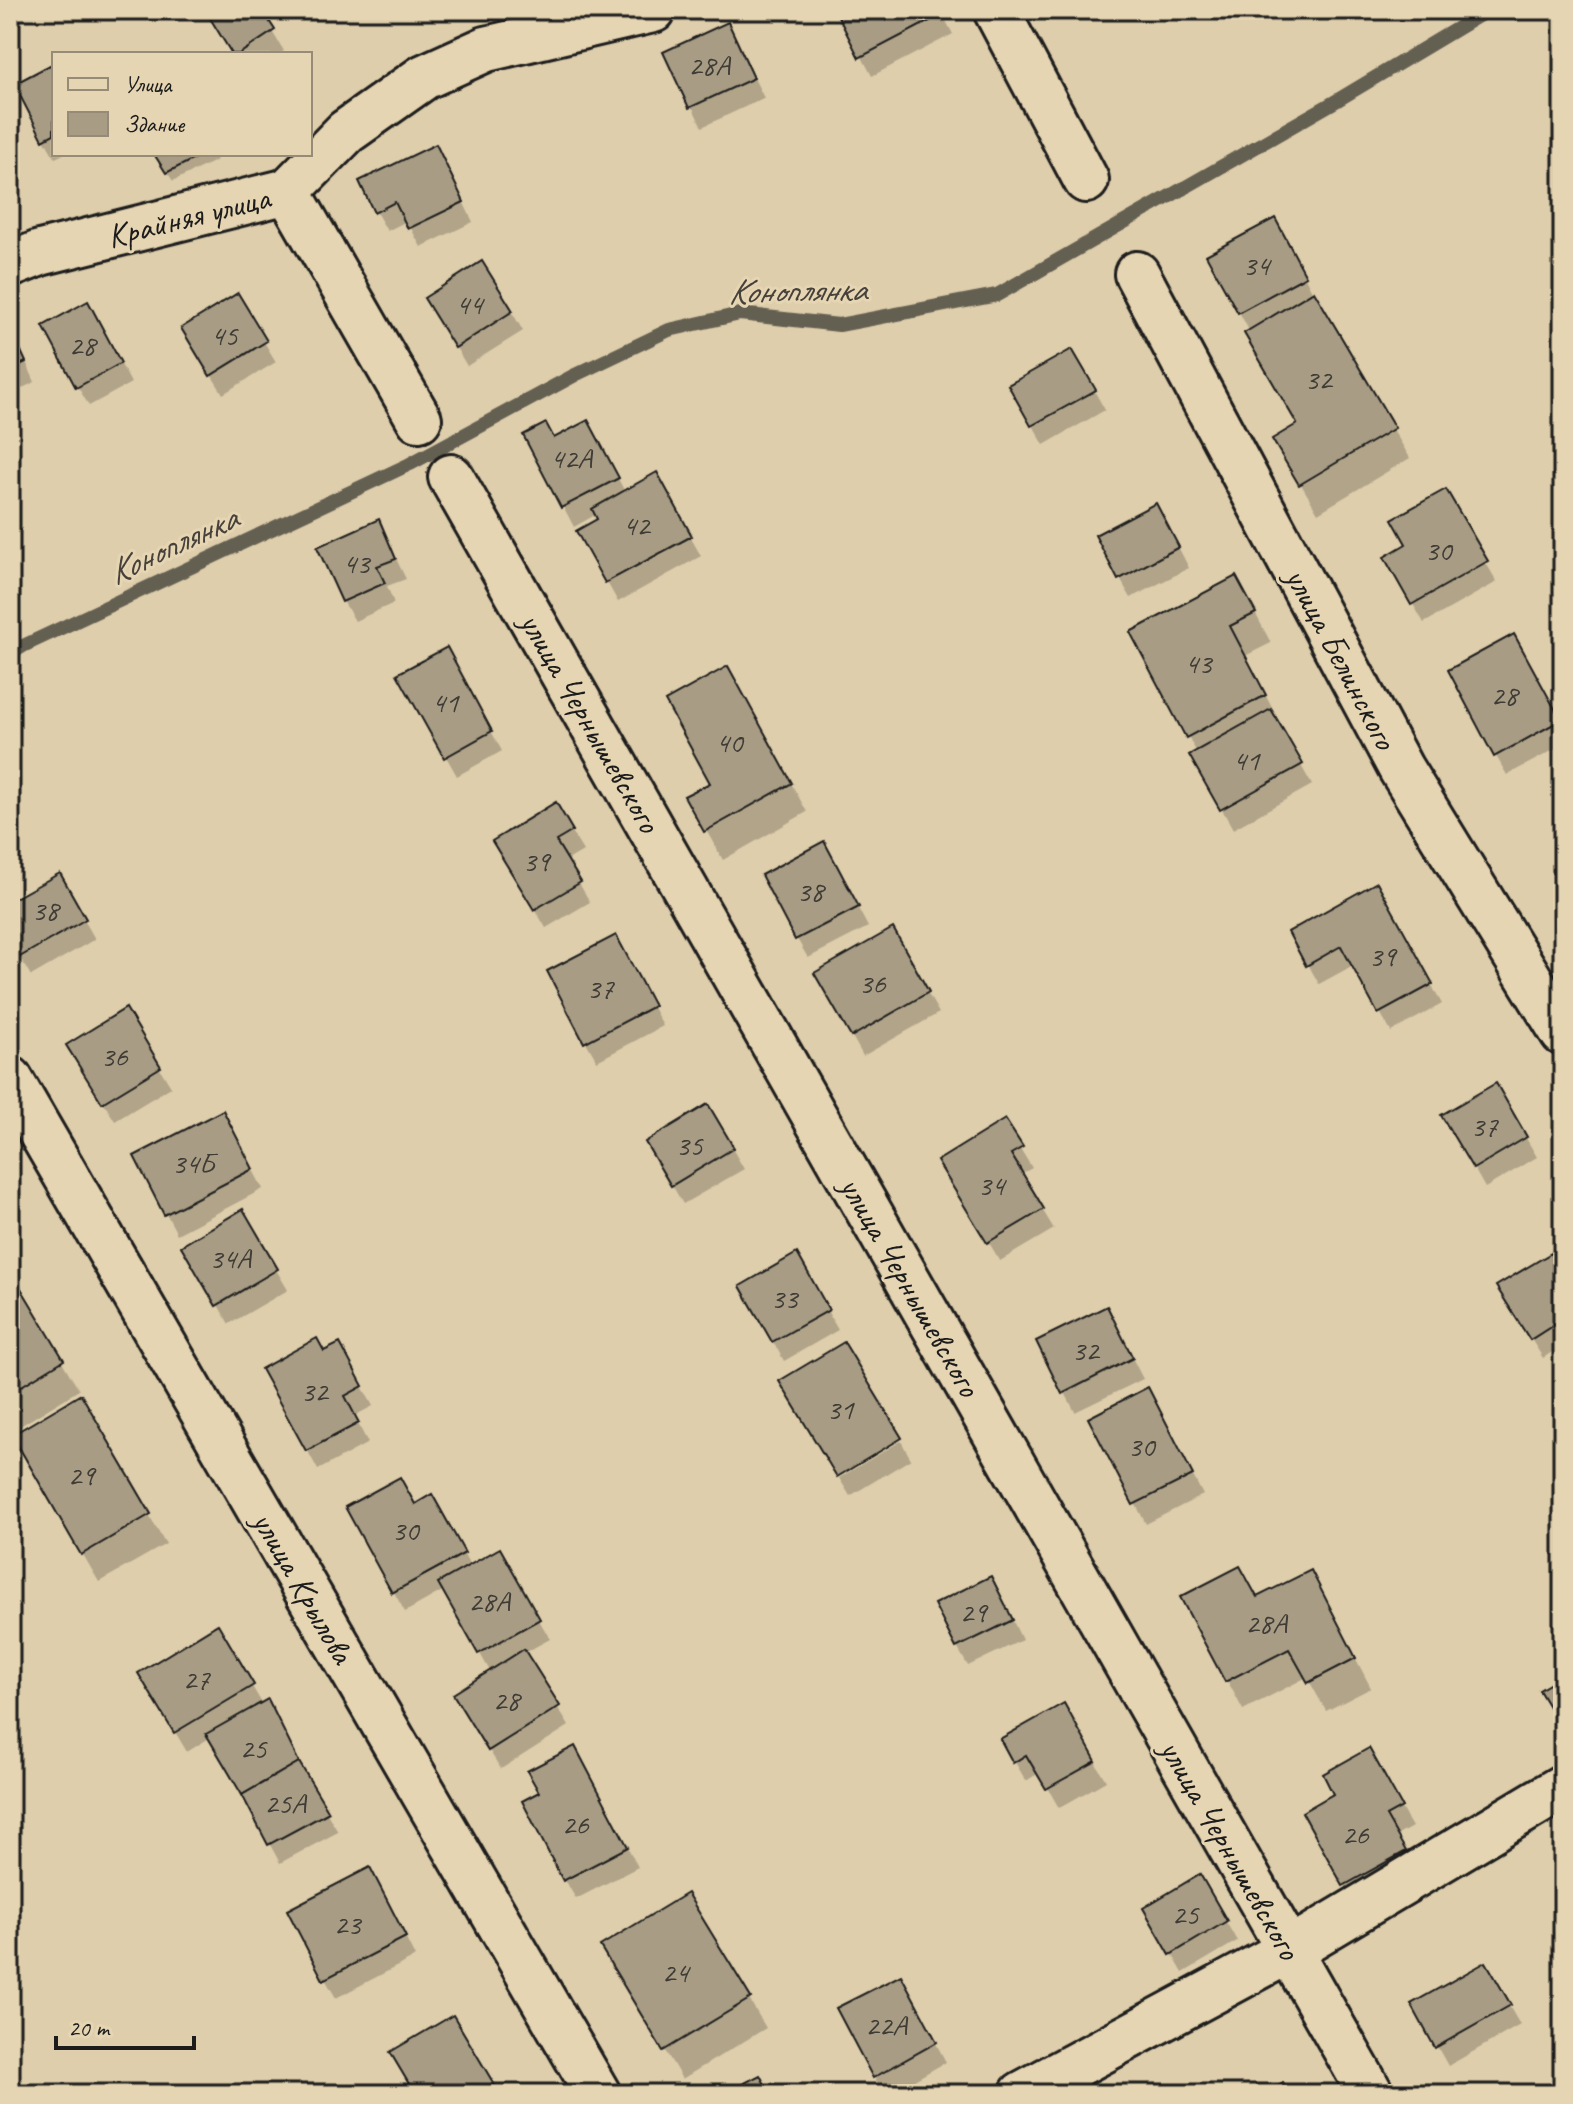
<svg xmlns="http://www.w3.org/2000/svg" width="1573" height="2104" viewBox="0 0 1573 2104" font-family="Caveat,sans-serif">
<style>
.shadow{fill:#0003}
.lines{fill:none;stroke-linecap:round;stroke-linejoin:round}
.stream{stroke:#635e51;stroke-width:14}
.building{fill:#a89c84;stroke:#1c1c1c;stroke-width:2}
.street-casing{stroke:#1c1c1c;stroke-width:50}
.street{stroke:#e6d5b2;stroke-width:44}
.labels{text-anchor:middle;stroke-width:6;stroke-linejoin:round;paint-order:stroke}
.number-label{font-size:30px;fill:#3f3c36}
.street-label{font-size:34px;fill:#1c1c1c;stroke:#e6d5b2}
.water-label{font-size:36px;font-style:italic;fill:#46423b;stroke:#e6d5b2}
</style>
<rect width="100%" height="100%" fill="#deceac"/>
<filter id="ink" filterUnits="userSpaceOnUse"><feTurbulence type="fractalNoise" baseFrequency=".0125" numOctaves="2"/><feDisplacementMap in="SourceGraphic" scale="16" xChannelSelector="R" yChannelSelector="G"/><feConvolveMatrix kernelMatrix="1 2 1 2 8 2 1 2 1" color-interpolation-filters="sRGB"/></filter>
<g filter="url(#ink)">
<g class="shadow">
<path d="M206 10H259L284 51 279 54H233Z"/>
<path d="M837 10H940L953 34 872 76Z"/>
<path d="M727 24 764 98 702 127 666 53Z"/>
<path d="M54 65V154H64L55 158 44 139Z"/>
<path d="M155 154H213L217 160 173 181Z"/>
<path d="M446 166 473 222 421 247 407 221 387 231 376 212Z"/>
<path d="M1286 240 1315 297 1410 458 1318 513 1275 440 1300 425 1239 312Z"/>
<path d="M237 296 276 362 223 394 183 329Z"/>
<path d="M512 312 523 331 467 366 438 318Z"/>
<path d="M99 323 131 383 89 406 78 387Z"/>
<path d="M10 326 35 382 10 394Z"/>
<path d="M1072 351 1105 410 1044 445 1011 386Z"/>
<path d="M526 436 599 442 625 492 656 475 701 556 618 602 579 532 600 520 597 514 574 527Z"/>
<path d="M1445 491 1497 582 1424 623 1386 558 1409 545Z"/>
<path d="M378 522 406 579 387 586 394 603 355 621 343 601Z"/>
<path d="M1167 525 1189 568 1131 598 1120 579Z"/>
<path d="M1252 607 1271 643 1245 656 1281 725 1279 726 1312 785 1233 829 1192 756 1197 753 1133 633Z"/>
<path d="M1525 656 1563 727V745L1507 775 1496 756Z"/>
<path d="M457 669 502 751 457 776 400 675Z"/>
<path d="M744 698 807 812 723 860 687 797 713 784Z"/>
<path d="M555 805 583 851 566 861 590 902 546 928 495 842Z"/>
<path d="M834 863 868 927 808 958 797 939Z"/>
<path d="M59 876 95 939 31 976 10 940V904Z"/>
<path d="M1376 885 1442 1004 1391 1032 1354 965 1319 984 1290 932Z"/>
<path d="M892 931 939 1013 863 1056 817 974Z"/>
<path d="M626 957 663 1026 597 1061 586 1042Z"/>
<path d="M125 1011 171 1087 115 1121 80 1065Z"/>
<path d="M1495 1085 1537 1157 1485 1188 1444 1116Z"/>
<path d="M708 1107 744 1169 683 1204 647 1142Z"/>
<path d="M1004 1122 1032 1168 1021 1174 1054 1229 1000 1261 940 1161Z"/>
<path d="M233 1132 263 1189 177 1234 136 1157Z"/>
<path d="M242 1212 288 1290 229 1324 184 1246Z"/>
<path d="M1563 1248V1345L1543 1358 1510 1306Z"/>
<path d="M796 1256 838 1330 784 1361 742 1287Z"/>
<path d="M10 1274 79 1390 17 1428 10 1417Z"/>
<path d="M1117 1328 1143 1379 1075 1412 1039 1342Z"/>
<path d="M339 1345 373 1406 354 1416 368 1443 318 1470 264 1370 324 1354Z"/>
<path d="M80 1397 166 1544 99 1582 14 1436Z"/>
<path d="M1158 1409 1203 1495 1146 1524 1091 1419Z"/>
<path d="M901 1441 911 1459 850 1496 839 1478Z"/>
<path d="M432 1496 471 1567 499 1551 550 1639 524 1653 569 1726 501 1769 466 1714 491 1673 444 1590 405 1612 347 1508 414 1506Z"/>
<path d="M1183 1597 1326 1601 1371 1688 1326 1711 1307 1677 1243 1710Z"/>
<path d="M1002 1598 1022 1640 968 1666 957 1647Z"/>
<path d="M217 1627 338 1832 280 1863 211 1737 187 1752 140 1673Z"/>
<path d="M1063 1706 1106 1781 1059 1808 1039 1773 1026 1781 1002 1740Z"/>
<path d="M1368 1751 1412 1827 1396 1836 1416 1872 1356 1905 1305 1813 1336 1795Z"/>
<path d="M586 1768 638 1867 576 1899 565 1880Z"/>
<path d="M1200 1877 1237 1941 1183 1973 1146 1909Z"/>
<path d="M381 1889 415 1957 336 1998 325 1979Z"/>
<path d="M1486 1965 1520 2025 1448 2066 1414 2005Z"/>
<path d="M620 1975 749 1999 766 2028 682 2079Z"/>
<path d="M911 1997 946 2062 890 2094H884L874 2077Z"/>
</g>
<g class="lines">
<path class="stream" d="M10 654 23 646 410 464 575 375 669 330 740 314 839 325 997 295 1336 101 1488 10"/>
</g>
<g class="building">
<path d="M205 10H262L275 30 239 54H232Z"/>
<path d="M835 10H941L943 14 859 58Z"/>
<path d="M728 22 754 78 689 108 663 52Z"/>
<path d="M54 63V134L43 140 14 84Z"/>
<path d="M436 144 464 202 408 229 395 202 374 213 359 181Z"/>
<path d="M154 154H204L166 173Z"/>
<path d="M1275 218 1306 276 1238 313 1206 255Z"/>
<path d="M482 261 513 311 455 348 424 298Z"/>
<path d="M1314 291 1395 428 1299 485 1272 439 1297 424 1244 333Z"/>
<path d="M238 293 267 341 210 376 181 328Z"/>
<path d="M88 301 121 363 76 388 43 326Z"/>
<path d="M10 327 26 362 10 370Z"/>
<path d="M1072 349 1096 390 1031 426 1008 385Z"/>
<path d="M588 420 619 478 561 508 523 435 546 423 554 438Z"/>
<path d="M657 472 692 536 605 583 576 531 597 519 592 509Z"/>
<path d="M1446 489 1488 561 1411 605 1384 557 1406 544 1392 519Z"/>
<path d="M1156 503 1179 547 1118 580 1095 535Z"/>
<path d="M379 519 396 559 377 566 385 583 342 602 317 547Z"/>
<path d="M1236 576 1256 613 1230 626 1266 695 1186 738 1130 632Z"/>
<path d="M1514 634 1561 720 1494 757 1448 670Z"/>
<path d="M447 647 492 731 444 758 397 674Z"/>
<path d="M728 666 792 783 704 832 684 796 710 783 665 701Z"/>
<path d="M1271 709 1303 764 1220 810 1189 755Z"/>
<path d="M556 802 573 831 556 841 581 882 534 910 492 841Z"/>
<path d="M824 841 859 907 795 940 761 875Z"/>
<path d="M60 873 86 919 18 958 10 944V901Z"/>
<path d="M1377 882 1433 984 1378 1014 1341 946 1306 966 1288 932Z"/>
<path d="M893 928 929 992 851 1037 814 973Z"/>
<path d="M616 935 654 1006 584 1043 547 971Z"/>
<path d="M126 1008 161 1067 102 1103 66 1045Z"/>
<path d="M1496 1083 1527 1137 1473 1169 1441 1115Z"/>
<path d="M708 1104 734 1148 671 1186 645 1142Z"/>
<path d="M223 1110 253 1169 164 1215 134 1156Z"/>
<path d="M1005 1119 1023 1147 1011 1154 1044 1209 987 1243 937 1161Z"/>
<path d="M243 1209 278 1269 216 1306 181 1246Z"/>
<path d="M1563 1246V1319L1530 1340 1496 1286Z"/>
<path d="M797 1253 829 1310 772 1342 740 1286Z"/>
<path d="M10 1270 64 1360 10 1393Z"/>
<path d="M1107 1306 1133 1358 1062 1394 1036 1341Z"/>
<path d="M317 1338 324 1351 340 1343 363 1386 345 1396 359 1423 306 1451 261 1369Z"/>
<path d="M844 1342 902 1438 837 1477 779 1381Z"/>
<path d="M1148 1387 1193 1475 1133 1505 1088 1418Z"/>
<path d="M81 1394 151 1514 81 1555 12 1435Z"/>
<path d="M400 1477 415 1504 432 1494 465 1553 392 1593 345 1507Z"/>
<path d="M500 1548 540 1619 478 1654 438 1583Z"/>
<path d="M1240 1566 1257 1597 1311 1570 1356 1658 1308 1683 1289 1649 1225 1682 1180 1597Z"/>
<path d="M991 1576 1013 1620 956 1648 934 1604Z"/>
<path d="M218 1624 254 1685 174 1733 138 1673Z"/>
<path d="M524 1649 560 1706 488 1751 453 1694Z"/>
<path d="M1563 1676V1730L1539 1690Z"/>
<path d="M268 1699 299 1762 242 1795 206 1734Z"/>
<path d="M1064 1703 1096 1761 1046 1789 1026 1755 1013 1763 1000 1739Z"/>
<path d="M575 1746 628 1847 563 1881 522 1801 539 1792 527 1771Z"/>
<path d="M1369 1748 1402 1807 1386 1816 1406 1851 1343 1886 1302 1812 1333 1794 1323 1774Z"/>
<path d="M299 1762 329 1812 268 1845 242 1795Z"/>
<path d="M370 1867 406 1937 323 1980 287 1910Z"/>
<path d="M1200 1874 1227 1921 1170 1955 1143 1908Z"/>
<path d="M687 1893 751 1998 663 2051 600 1946Z"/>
<path d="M1486 1962 1511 2005 1435 2048 1411 2004Z"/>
<path d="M901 1975 937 2042 873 2078 836 2008Z"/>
<path d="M453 2015 500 2094H415L390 2052Z"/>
<path d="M760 2075 770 2094H723Z"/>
<path d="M1283 2082 1290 2094H1262Z"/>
</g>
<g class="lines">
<g class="street-casing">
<g id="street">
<path d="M996 10 1086 180"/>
<path d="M288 191 419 419"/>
<path d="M10 265 40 253 288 191 346 132 424 77 486 49 653 10"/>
<path d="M1137 274 1401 769 1563 1033"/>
<path d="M451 477 1371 2094"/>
<path d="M10 1079 598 2094"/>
<path d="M1022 2094 1288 1951 1563 1787"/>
</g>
</g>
<use href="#street" class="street"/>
</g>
</g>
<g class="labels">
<g class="number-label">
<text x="709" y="75">28А</text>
<text x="1256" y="275">34</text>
<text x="469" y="314">44</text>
<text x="224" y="345">45</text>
<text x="82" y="355">28</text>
<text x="1318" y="389">32</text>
<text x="571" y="468">42А</text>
<text x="636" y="535">42</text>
<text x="1438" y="560">30</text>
<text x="356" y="573">43</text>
<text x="1198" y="673">43</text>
<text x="1504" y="705">28</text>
<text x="445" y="712">41</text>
<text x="729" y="752">40</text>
<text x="1246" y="770">41</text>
<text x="536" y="871">39</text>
<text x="810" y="901">38</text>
<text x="45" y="920">38</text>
<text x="1382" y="966">39</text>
<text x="872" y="993">36</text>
<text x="600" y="998">37</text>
<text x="114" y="1066">36</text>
<text x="1484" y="1136">37</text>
<text x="689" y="1155">35</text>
<text x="193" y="1173">34Б</text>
<text x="991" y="1195">34</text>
<text x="230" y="1268">34А</text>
<text x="784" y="1308">33</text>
<text x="1085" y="1360">32</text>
<text x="314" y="1401">32</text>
<text x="840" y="1419">31</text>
<text x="1141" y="1456">30</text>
<text x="81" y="1485">29</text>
<text x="405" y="1540">30</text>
<text x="489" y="1611">28А</text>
<text x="973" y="1622">29</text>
<text x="1266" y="1633">28А</text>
<text x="196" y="1689">27</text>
<text x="506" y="1710">28</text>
<text x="253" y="1758">25</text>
<text x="285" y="1813">25А</text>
<text x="575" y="1834">26</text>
<text x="1355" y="1844">26</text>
<text x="1185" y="1924">25</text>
<text x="347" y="1934">23</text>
<text x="675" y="1982">24</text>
<text x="886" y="2035">22А</text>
</g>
<g class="street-label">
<text transform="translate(188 216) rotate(-14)" y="12">Крайняя улица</text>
<text transform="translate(1342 658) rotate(62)" y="12">улица Белинского</text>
<text transform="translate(591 722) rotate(60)" y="12">улица Чернышевского</text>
<text transform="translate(911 1286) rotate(60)" y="12">улица Чернышевского</text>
<text transform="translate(304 1587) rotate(60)" y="12">улица Крылова</text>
<text transform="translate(1231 1849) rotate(60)" y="12">улица Чернышевского</text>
</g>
<g class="water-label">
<text transform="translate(797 289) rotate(-1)" y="13">Коноплянка</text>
<text transform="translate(172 544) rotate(-25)" y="13">Коноплянка</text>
</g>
</g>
<rect width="1573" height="2104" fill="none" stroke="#e6d5b2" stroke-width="40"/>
<rect x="20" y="20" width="1533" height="2064" fill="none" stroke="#1c1c1c" stroke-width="3" filter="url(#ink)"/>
<rect x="52" y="52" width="260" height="104" fill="#e6d5b2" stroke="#958b76" stroke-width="2"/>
<rect x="68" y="78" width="40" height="12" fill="#e6d5b2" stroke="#958b76" stroke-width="2"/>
<text x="124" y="92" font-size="24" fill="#1c1c1c">Улица</text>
<rect x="68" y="112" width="40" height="24" fill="#a89c84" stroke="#958b76" stroke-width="2"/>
<text x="124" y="132" font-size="24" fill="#1c1c1c">Здание</text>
<path d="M56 2036v12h138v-12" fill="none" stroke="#1c1c1c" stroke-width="4"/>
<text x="68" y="2036" font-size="24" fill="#1c1c1c" stroke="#e6d5b2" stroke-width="6" paint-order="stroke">20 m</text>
</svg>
